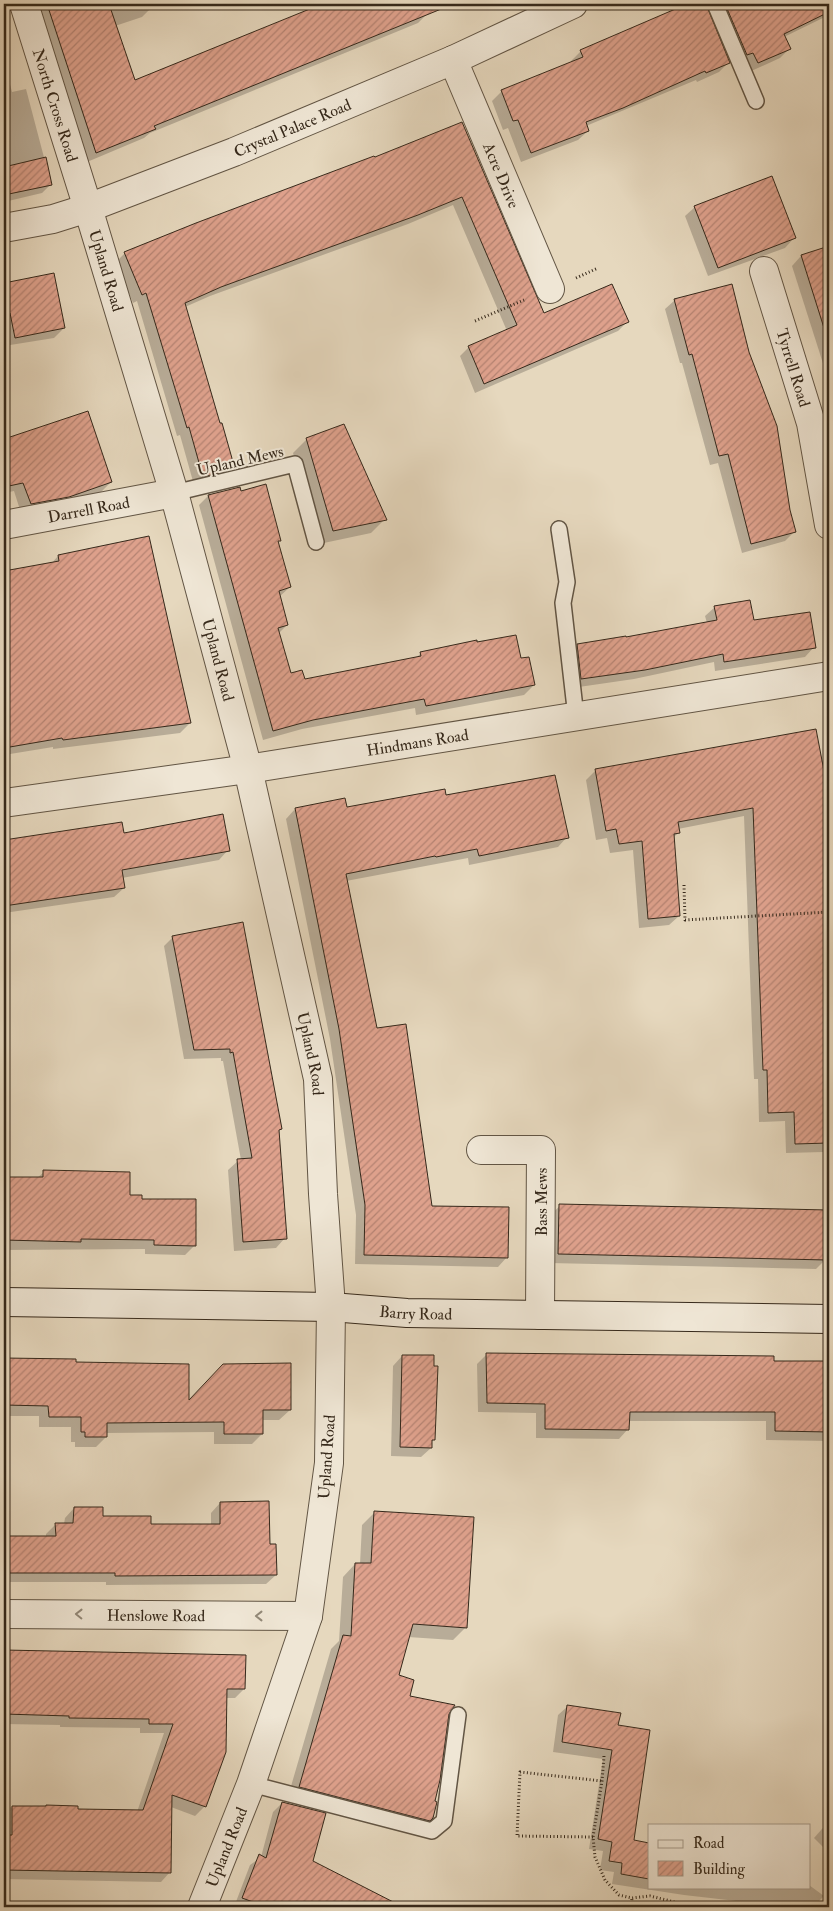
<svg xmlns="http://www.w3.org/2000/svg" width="833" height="1911" viewBox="0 0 833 1911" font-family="'IM FELL Double Pica',serif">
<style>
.shadow{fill:#0003}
.building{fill:url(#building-hatch);stroke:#36291b}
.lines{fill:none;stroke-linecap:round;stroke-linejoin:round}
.service-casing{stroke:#625544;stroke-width:18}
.minor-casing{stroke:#625544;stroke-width:30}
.secondary-casing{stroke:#36291b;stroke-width:30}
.path{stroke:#36291b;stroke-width:3;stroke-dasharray:1 2.5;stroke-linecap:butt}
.service{stroke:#efe6d5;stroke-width:15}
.minor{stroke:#efe6d5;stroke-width:28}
.secondary{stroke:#efe6d5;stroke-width:28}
.oneway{stroke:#928878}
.labels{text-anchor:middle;stroke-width:4;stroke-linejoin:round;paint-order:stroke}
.street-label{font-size:16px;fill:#36291b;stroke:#efe6d5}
</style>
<defs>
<pattern id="building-hatch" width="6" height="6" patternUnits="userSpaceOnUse" patternTransform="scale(1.25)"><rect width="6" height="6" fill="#dea18c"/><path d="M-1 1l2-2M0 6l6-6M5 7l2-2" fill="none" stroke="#b58372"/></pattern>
</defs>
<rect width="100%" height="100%" fill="#e6d8be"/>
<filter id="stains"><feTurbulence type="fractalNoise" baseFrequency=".004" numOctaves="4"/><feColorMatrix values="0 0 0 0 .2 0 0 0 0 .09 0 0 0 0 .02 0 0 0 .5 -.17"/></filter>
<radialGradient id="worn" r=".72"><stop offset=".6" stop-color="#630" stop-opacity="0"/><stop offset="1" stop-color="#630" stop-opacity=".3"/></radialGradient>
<g class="shadow">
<path d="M34 4H150L152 7 142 17 115 26 134 82 328 4H452L427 14 418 23 150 133 144 138 87 162Z"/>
<path d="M690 4H829V15L784 37 789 49 780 58 749 72 714 9 705 4 728 63 719 72 697 82 696 80 586 126 588 131 578 140 521 162 508 128 503 130 492 101 502 91 572 63 571 61 581 51Z"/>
<path d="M4 61 12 92 26 89 51 184 42 193 4 202Z"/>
<path d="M462 123 544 315 627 322 618 331 475 393 460 356 469 347 507 331 453 205 408 224 210 296 185 307 233 468 224 478 194 485 180 435 177 436 137 301 133 303 116 262 125 253 374 159Z"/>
<path d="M695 207 794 238 785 248 708 276 685 216Z"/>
<path d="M826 248 829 254V376H827L792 266 801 256Z"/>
<path d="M53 274 64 328 54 338 4 346V284Z"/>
<path d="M675 300 788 510 794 532 785 541 742 553 718 463 710 465 682 363H680L665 309Z"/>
<path d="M87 412 111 482 101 492 58 506 21 513 14 491 4 493V441Z"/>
<path d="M307 439 385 519 371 533 319 544 293 453Z"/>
<path d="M240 493 279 540 277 542 290 587 279 597 287 625 279 633 290 675 304 680 416 658 421 653 476 643 520 660 534 685 524 695 416 715 415 708 302 729 263 740 199 505 208 496Z"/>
<path d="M58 556 190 723 180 733 53 749V747L4 755V572L51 564Z"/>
<path d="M715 607 814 647 805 657 715 671 714 662 634 679 572 688 568 655 578 645 625 639 707 623 705 616Z"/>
<path d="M596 770 827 791 822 796 829 946V1147L824 1152 786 1153 785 1121 759 1122 758 1079H754L753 1056 744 816 678 829V833L673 838 679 916 669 925 639 928 633 850 610 853 607 838 596 840 586 780Z"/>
<path d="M445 796 567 837 558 847 469 865 468 858 346 881 376 1029 431 1207 507 1257 498 1267 355 1264 356 1215 330 1039 286 819 295 809H346Z"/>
<path d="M121 824 123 835 228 850 219 860 122 878 124 888 114 897 4 913V841Z"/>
<path d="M173 937 280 1129 277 1132 285 1238 276 1248 234 1251 228 1170 238 1161 241 1160 223 1061H221V1058L184 1059 164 946Z"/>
<path d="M44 1172 141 1200 195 1245 185 1255 145 1254V1249L4 1250V1178H37Z"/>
<path d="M560 1206 826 1259 816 1269 549 1263 550 1215Z"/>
<path d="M487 1354 829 1362V1441L766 1440V1421H628V1429L619 1439 536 1438V1413L478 1412 477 1364Z"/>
<path d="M402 1356 434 1439 431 1443V1448L421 1457 391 1456 393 1366Z"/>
<path d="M4 1359 75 1361V1364L188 1403 290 1410 279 1420H262V1434L252 1444H214V1432L106 1433V1437L96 1447H75V1442H71V1427H39V1416H4Z"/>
<path d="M220 1503 269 1545 276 1575 266 1584 106 1585V1582H4V1537L46 1538V1534L56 1524H64L65 1518 74 1508 102 1517 150 1526 211 1525V1513Z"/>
<path d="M375 1512 466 1627 453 1640 408 1637 397 1676 408 1697 448 1713 432 1817 419 1830 287 1800 331 1649 339 1641 343 1577 355 1564H360L362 1525Z"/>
<path d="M4 1651 245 1656 244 1689 235 1698H225L205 1806 195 1816 171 1807 170 1872 161 1882 4 1879V1807L137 1812 164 1733H140V1728L60 1727V1725L4 1724Z"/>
<path d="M568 1706 617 1726 632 1841 649 1844V1887H809V1885L824 1896 813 1907H757L745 1902 684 1895 612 1884 614 1872 600 1870 603 1851 589 1849 603 1759 553 1752 558 1715Z"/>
<path d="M282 1803 311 1862 403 1907H234L250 1865 261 1857 273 1812Z"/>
<path d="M829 1821V1853L814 1838Z"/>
</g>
<g class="building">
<path d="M47 4H109L135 80 322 4 451 5 154 126 156 129 96 153Z"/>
<path d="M687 4H706L730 63 706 73 705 71 623 108 586 122 589 131 531 153 518 120 513 121 501 90 583 57 580 50Z"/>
<path d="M725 4H829V12L784 34 791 49 758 63 753 53 747 55Z"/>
<path d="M462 122 544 313 612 284 629 322 484 384 468 346 517 325 462 197 418 215 221 287 185 303 220 423H222L235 469 203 477 189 427 187 428 146 293 142 295 124 252 196 223 374 156 375 157Z"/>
<path d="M46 157 52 185 4 195V167Z"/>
<path d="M772 176 796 238 718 268 694 206Z"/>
<path d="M829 246V327L824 328 801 255Z"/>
<path d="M54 273 65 328 15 338 10 313 4 314V283Z"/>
<path d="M732 284 749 352 777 426 790 510 796 532 751 544 728 454 719 456 692 354 689 355 674 299Z"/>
<path d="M88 411 112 482 69 497 31 504 23 483 4 487V439Z"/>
<path d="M344 424 387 520 333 531 306 438Z"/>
<path d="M266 484 281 541H278L291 587 279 591 288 625 278 628 291 673 302 670 305 679 421 656 420 652 477 640V642L516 635 521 658 529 657 535 685 426 706 424 699 313 720 273 731 208 495 240 487 241 491Z"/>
<path d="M149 536 191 723 63 740 62 738 4 748V571L59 561 58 555Z"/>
<path d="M750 600 754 620 810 612 816 648 724 662 723 654 645 670 581 679 577 644 626 636V637L717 620 714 606Z"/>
<path d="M816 729 828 792 824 793 829 930V1143L795 1144 794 1112 768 1113 767 1070H763L762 1046 753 808 678 822 680 833 674 834 680 916 648 919 642 841 619 844 616 829 606 831 595 769Z"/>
<path d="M555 775 569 838 479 856 477 849 436 857 435 856 346 874 377 1028 406 1024 432 1206 509 1207 508 1258 364 1255 365 1205 339 1029 295 808 345 798 347 807 445 789 446 795Z"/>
<path d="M223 814 230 851 122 870 125 888 4 906V840L122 822 124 833Z"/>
<path d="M243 922 282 1129 279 1130 287 1239 243 1242 237 1159 252 1158 233 1052 230 1053V1049L194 1050 172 936Z"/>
<path d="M43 1170 130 1172V1195H142V1199H196V1246L154 1245V1240L81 1239V1242L4 1240V1177H43Z"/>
<path d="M559 1204 828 1210 827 1260 558 1254Z"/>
<path d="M486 1353 774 1356V1361H829V1432L775 1431V1412H630L629 1430 545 1429V1404L487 1403Z"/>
<path d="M402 1355H434V1366H438L435 1440H432V1448L400 1447Z"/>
<path d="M4 1358 76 1359V1362L189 1364V1400L223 1364 291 1363V1410H263V1434H224V1422L107 1423V1437H85V1432H81V1417H49L48 1406 4 1405Z"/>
<path d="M269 1501 270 1544H276L277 1575 115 1576V1573H4V1536H56L55 1523H73L74 1507H103V1516H151V1524H220V1502Z"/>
<path d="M374 1511 474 1517 467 1628 413 1624 399 1675 414 1680 410 1696 455 1705 449 1714 440 1780 435 1801 437 1802 433 1818 430 1821 299 1787 343 1635 351 1636 355 1563H371Z"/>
<path d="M4 1650 246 1655 245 1689H227L226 1752 206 1807 172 1795 171 1873 4 1870V1835H12V1806H46V1805L78 1806V1809L143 1810 173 1724H149V1719L69 1718V1716L4 1714Z"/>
<path d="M567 1705 621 1713 618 1725 650 1730 634 1840 649 1843V1879L621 1874 622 1863 609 1861 612 1842 598 1839 612 1750 562 1742Z"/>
<path d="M282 1802 326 1813 313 1861 403 1907H267L242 1898 259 1854 266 1858Z"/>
</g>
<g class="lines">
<g class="service-casing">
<g id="service">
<path d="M715 4 756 101"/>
<path d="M174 493 295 464 316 542"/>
<path d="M559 529 567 582 563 603 576 717"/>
<path d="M251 1784 432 1831 444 1821 458 1715"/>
</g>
</g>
<g class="minor-casing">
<g id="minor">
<path id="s1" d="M24 4 88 208 174 493 248 769 318 1079 323 1194 331 1307 329 1463 308 1616 251 1784 202 1907"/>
<path id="s2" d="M453 60 550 289"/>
<path id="s3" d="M4 228 53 219 88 208 234 152 453 60 573 4"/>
<path id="s4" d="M764 271 811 423 829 525"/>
<path id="s5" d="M4 525 174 493"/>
<path id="s6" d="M4 803 248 769 829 676"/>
<path d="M481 1150H541L540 1315"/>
<path id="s7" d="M4 1614 308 1616"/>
</g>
</g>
<g class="secondary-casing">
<g id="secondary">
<path id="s8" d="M4 1302 331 1307 407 1313 829 1319"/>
</g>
</g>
<g class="path">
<path d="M576 278 598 268"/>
<path d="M475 321 524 300"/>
<path d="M684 885 685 920 829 912"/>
<path d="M604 1756 602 1781 593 1837 595 1857 605 1880 619 1895 632 1898 650 1896 695 1907"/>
<path d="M593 1837 517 1836 520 1772 602 1781"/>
<path d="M631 1907 632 1898"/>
</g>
<use href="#service" class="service"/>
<use href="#minor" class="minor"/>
<use href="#secondary" class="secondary"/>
</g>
<defs><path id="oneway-chevron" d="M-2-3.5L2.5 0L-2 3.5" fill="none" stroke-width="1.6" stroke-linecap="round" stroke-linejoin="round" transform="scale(1.25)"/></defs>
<g class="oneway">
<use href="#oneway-chevron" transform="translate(79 1614) rotate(-179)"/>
<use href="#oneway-chevron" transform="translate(259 1616) rotate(-180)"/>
</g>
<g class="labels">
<g class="street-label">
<text dy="6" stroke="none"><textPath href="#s1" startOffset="106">North Cross Road</textPath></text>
<text dy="6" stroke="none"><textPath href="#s3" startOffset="306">Crystal Palace Road</textPath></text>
<text dy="6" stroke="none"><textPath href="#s2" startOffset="125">Acre Drive</textPath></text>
<text dy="6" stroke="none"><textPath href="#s1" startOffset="279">Upland Road</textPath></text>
<text dy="6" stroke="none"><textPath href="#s4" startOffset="101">Tyrrell Road</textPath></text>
<text transform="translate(240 460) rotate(-13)" y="6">Upland Mews</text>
<text dy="6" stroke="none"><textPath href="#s5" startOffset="86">Darrell Road</textPath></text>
<text dy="6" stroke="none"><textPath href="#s1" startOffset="684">Upland Road</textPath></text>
<text dy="6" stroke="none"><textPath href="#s6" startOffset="418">Hindmans Road</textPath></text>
<text dy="6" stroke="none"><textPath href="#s1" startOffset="1089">Upland Road</textPath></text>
<text transform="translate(541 1202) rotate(-90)" y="6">Bass Mews</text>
<text dy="6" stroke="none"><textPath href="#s8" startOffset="412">Barry Road</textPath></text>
<text transform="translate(326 1457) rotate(-86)" y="6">Upland Road</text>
<text dy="6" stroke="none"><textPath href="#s7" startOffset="152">Henslowe Road</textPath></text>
<text transform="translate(226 1847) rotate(-68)" y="6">Upland Road</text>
</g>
</g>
<rect width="833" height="1911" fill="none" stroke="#e6d8be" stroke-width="20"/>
<rect x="5" y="5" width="823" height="1901" fill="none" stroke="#36291b" stroke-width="2.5"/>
<rect x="10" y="10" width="813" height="1891" fill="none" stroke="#36291b"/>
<rect x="648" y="1824" width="162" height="65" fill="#efe6d5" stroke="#a59a8b"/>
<rect x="658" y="1840" width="25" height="8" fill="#efe6d5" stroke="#a59a8b"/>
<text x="693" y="1848" font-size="15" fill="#36291b">Road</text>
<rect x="658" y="1861" width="25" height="15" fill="url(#building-hatch)" stroke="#a59a8b"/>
<text x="693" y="1874" font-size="15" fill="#36291b">Building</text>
<rect width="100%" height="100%" filter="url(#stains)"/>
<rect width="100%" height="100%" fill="url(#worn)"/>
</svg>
